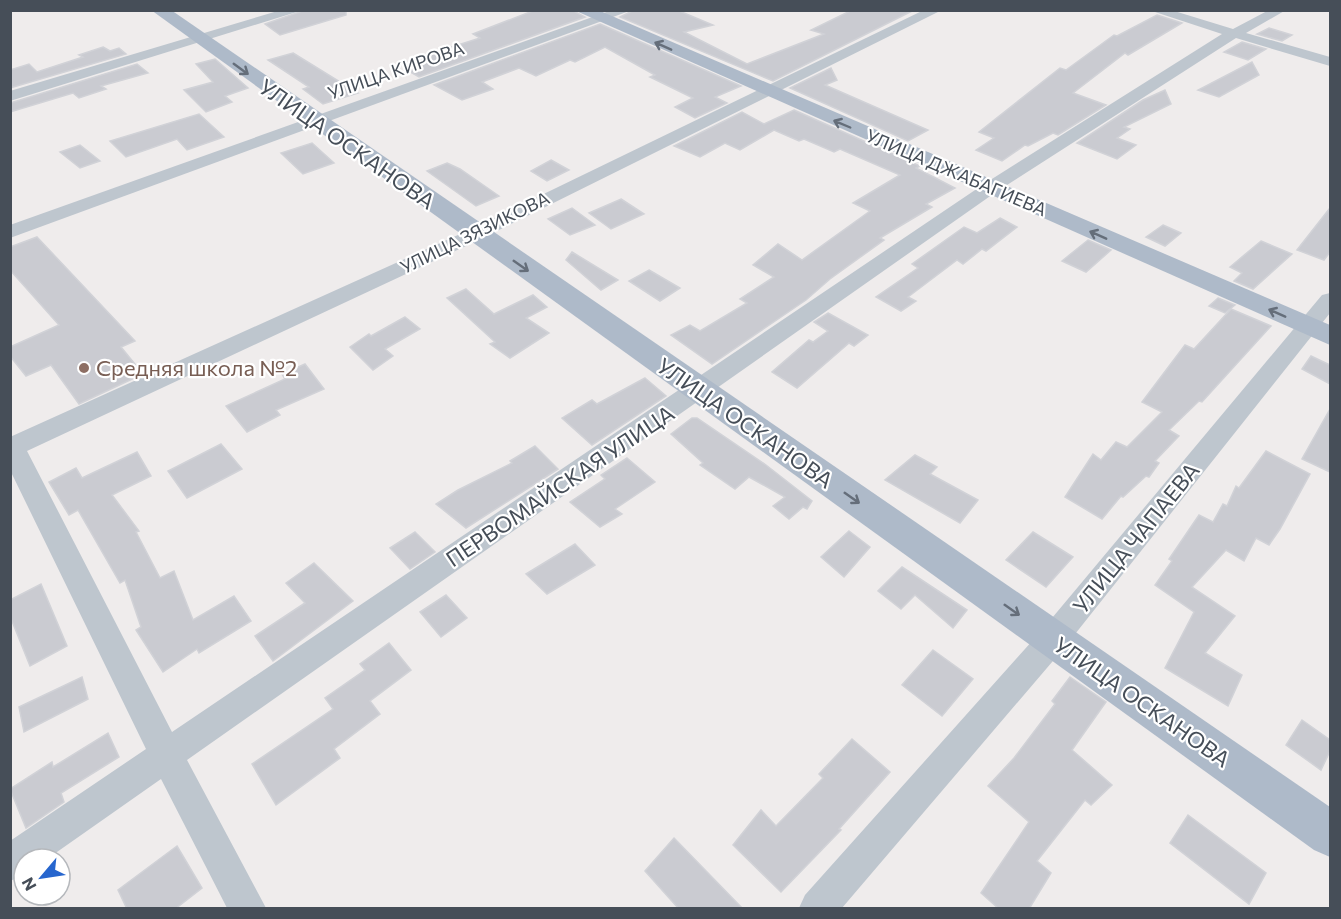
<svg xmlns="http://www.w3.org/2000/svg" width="1341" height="919" viewBox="0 0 1341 919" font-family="Commissioner,sans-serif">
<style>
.building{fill:#cacbd1;stroke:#d1d2d7;stroke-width:1.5}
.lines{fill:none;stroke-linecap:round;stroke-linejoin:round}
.minor{fill:#bec6ce;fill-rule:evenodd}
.major{fill:#aebac9;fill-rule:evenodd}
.oneway{stroke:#656e7a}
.education-dot{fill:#8d6e63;stroke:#fff;stroke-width:2}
.labels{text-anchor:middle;stroke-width:4.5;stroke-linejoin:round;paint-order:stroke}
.far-street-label{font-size:18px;fill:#464e58;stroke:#fff}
.street-label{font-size:22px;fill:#464e58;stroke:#fff}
.education-label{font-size:22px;fill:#785e54;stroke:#fff;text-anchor:start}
</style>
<rect width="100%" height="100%" fill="#efecec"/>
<g class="building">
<path d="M305 10H346V15L280 35 265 24Z"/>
<path d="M535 10H572L585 17 419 77 405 69 424 63 417 58 480 38 473 34Z"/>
<path d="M634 10H677L713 25 684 32 747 64 824 34 811 30 852 10H914L773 81 620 17Z"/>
<path d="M1157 15 1182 23 1128 55 1125 53 1073 93 1106 105 1058 135 1053 133 1028 146 1025 145 1002 161 976 150 994 138 979 132 1060 68 1066 70 1114 35 1117 36Z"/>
<path d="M600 24 741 86 715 97 727 103 695 118 675 107 693 98 650 77 655 75 605 47 575 62 570 60 536 76 519 68 482 82 493 89 462 100 434 85Z"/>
<path d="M1269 28 1292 35 1282 41 1257 34Z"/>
<path d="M1242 42 1266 49 1248 60 1224 52Z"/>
<path d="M103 47 110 51 119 48 126 54 10 88V70L29 64 37 72 83 57 79 55Z"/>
<path d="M293 53 358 93 323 104 303 89 309 87 268 60Z"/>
<path d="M215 59 248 88 225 96 232 102 206 112 184 90 213 82 196 64Z"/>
<path d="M1252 62 1259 75 1219 97 1198 90Z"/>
<path d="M137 64 148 73 101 86 106 89 79 98 73 93 10 112V103Z"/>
<path d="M831 68 837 80 825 85 928 130 908 141 790 88Z"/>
<path d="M1165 90 1171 104 1124 127 1130 129 1117 138 1136 145 1117 159 1077 143 1143 100Z"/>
<path d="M794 110 920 166 916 168 955 188 926 204 932 207 880 238 884 240 830 279 806 300 712 364 671 335 690 325 700 331 747 303 740 299 774 277 753 265 778 244 802 260 870 211 853 203 900 175 840 149 834 152 804 139 799 141 774 130 740 150 725 143 700 157 674 146 742 112 764 124Z"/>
<path d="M199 114 224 137 187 150 177 139 126 157 110 141Z"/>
<path d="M312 143 334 163 303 174 281 153Z"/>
<path d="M80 145 100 161 80 168 60 152Z"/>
<path d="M551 160 569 170 547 181 531 171Z"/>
<path d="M447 163 460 169 499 196 476 206 427 171Z"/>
<path d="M621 199 644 214 611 229 589 213Z"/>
<path d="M572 208 595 225 570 235 548 219Z"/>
<path d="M1330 208V252L1324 260 1297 250Z"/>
<path d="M1000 218 1017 227 986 251 982 249 963 264 957 260 908 297 916 301 901 311 876 297 918 268 912 264 964 227 977 233Z"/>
<path d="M1163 225 1181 233 1165 246 1146 237Z"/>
<path d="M37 237 135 341 121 347 143 374 79 404 51 365 26 376 10 356V347L59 325 10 270V247Z"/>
<path d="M1088 240 1111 250 1086 272 1062 261Z"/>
<path d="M1261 241 1292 254 1253 289 1234 281 1242 273 1230 267Z"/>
<path d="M572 252 618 280 601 290 566 260Z"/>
<path d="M649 270 680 288 660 301 629 281Z"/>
<path d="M466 289 494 314 533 295 547 307 526 318 549 333 510 358 490 344 495 342 447 298Z"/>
<path d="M1218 298 1235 305 1225 313 1209 306Z"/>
<path d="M1231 309 1271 326 1202 402 1199 401 1169 430 1179 436 1155 461 1159 463 1149 477 1146 476 1123 497 1121 496 1102 519 1065 497 1093 454 1101 460 1116 442 1127 447 1162 412 1142 402 1185 345 1194 349Z"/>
<path d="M828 313 868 335 854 346 849 343 797 388 772 372 809 340 813 342 828 331 814 322Z"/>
<path d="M405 317 420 329 385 349 393 356 373 370 350 347 369 334 371 336Z"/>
<path d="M1311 356 1330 365V384L1302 369Z"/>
<path d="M305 364 324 389 276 410 280 415 247 432 226 406 285 379 282 374Z"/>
<path d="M645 378 666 396 592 445 562 418 592 400 597 404Z"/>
<path d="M1330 409V472L1302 459Z"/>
<path d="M692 418H697L766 465 812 501 807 509 803 507 789 519 773 506 785 497 749 477 735 489 700 465 703 463 671 434Z"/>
<path d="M221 444 242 469 187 498 168 471Z"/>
<path d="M535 446 558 469 466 528 436 504 458 490 512 463 510 461Z"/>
<path d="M1266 451 1310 474 1280 529 1269 545 1256 538 1244 561 1226 550 1192 587 1235 616 1205 653 1242 675 1228 706 1165 668 1194 612 1155 585 1172 561 1169 559 1199 515 1213 522 1223 504 1227 506 1236 486 1239 488Z"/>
<path d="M137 452 151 476 112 495 139 531 136 532 160 578 174 571 193 620 234 596 251 621 199 653 197 649 163 672 136 630 141 627 125 580 120 583 78 510 69 515 49 482 76 468 82 478Z"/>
<path d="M915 455 937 467 930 474 978 500 960 523 885 480Z"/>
<path d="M627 458 655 482 615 509 622 514 600 527 570 502 605 479 601 475Z"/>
<path d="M849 531 870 547 844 577 821 557Z"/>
<path d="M415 532 435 552 410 569 390 548Z"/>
<path d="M1033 532 1073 557 1046 587 1006 560Z"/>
<path d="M575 544 595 565 547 594 526 574Z"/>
<path d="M314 563 353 601 273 661 255 636 305 603 286 583Z"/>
<path d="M902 567 967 610 953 628 915 595 901 609 878 591Z"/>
<path d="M41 584 67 646 30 666 10 616V600Z"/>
<path d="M446 595 467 618 441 637 420 612Z"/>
<path d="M389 643 411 670 370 701 380 714 334 749 340 758 276 805 252 764 333 709 325 698 365 670 360 664Z"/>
<path d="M933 650 973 679 942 716 902 685Z"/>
<path d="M82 677 88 699 24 732 19 707Z"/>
<path d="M1070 677 1106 702 1072 750 1112 785 1091 805 1085 800 1037 861 1051 873 1029 909H999L981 893 1029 822 988 786 1014 758 1055 704 1052 701Z"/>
<path d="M1302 720 1330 740V751L1321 770 1286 745Z"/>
<path d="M108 733 119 757 61 793 64 802 26 828 10 789 52 762 53 767Z"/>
<path d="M852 739 890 772 839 829 841 830 781 892 733 845 761 810 776 826 823 778 819 774Z"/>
<path d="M1188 815 1266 873 1249 904 1170 843Z"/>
<path d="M674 838 743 909H679L645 871Z"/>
<path d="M177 846 202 888 175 909H127L118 890Z"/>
</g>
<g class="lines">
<g class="minor">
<path d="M281 10H303L10 101V91Z"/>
<path d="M612 10H632L10 238V225Z"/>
<path d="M924 10H942L483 238 27 451 172 732 984 184 1222 34 1149 10H1171L1233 29 1269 10H1286L1246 33 1330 57V66L1236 38 996 192 187 760 266 908H227L161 779 47 859H24V875L10 881V841L146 749 10 470V437L469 230Z"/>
<path d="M1330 293V313L1064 648 842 908H799L805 895 1042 630 1322 295Z"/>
</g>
<g class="major">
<path d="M151 10H171L1330 807V857L1314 850Z"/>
<path d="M574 10H598L1330 325V345Z"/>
</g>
</g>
<defs><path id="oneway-shaft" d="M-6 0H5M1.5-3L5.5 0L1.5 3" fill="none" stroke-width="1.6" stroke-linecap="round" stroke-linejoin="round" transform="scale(1.5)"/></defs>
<g class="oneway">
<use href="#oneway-shaft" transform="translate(663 46) rotate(-156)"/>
<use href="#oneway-shaft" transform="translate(241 69) rotate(36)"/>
<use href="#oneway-shaft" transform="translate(842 124) rotate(-157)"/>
<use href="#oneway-shaft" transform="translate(1098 235) rotate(-156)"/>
<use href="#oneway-shaft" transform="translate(521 266) rotate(35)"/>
<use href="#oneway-shaft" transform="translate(1277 313) rotate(-156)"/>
<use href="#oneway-shaft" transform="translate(852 498) rotate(35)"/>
<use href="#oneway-shaft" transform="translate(1012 610) rotate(35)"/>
</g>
<circle class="education-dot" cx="84" cy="368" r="6"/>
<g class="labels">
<g class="far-street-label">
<text transform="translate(396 71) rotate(-19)" y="6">УЛИЦА КИРОВА</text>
<text transform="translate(956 173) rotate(23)" y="6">УЛИЦА ДЖАБАГИЕВА</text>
<text transform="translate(475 233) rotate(-26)" y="6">УЛИЦА ЗЯЗИКОВА</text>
</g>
<g class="street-label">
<text transform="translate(347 144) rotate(35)" y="8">УЛИЦА ОСКАНОВА</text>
<text transform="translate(745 423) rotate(35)" y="8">УЛИЦА ОСКАНОВА</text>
<text transform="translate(560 486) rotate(-34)" y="8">ПЕРВОМАЙСКАЯ УЛИЦА</text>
<text transform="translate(1136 538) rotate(-51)" y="8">УЛИЦА ЧАПАЕВА</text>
<text transform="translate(1142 702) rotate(35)" y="8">УЛИЦА ОСКАНОВА</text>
</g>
<g class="education-label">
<text x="96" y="376">Средняя школа №2</text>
</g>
</g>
<rect width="1341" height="919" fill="none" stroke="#464e58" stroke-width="24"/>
<g transform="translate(42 877) rotate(241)"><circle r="28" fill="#ffffff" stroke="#b5b8bc" stroke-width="1.5"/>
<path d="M0-4.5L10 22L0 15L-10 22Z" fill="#2766ce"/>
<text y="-9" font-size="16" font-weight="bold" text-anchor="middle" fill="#464e58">N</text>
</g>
</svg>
